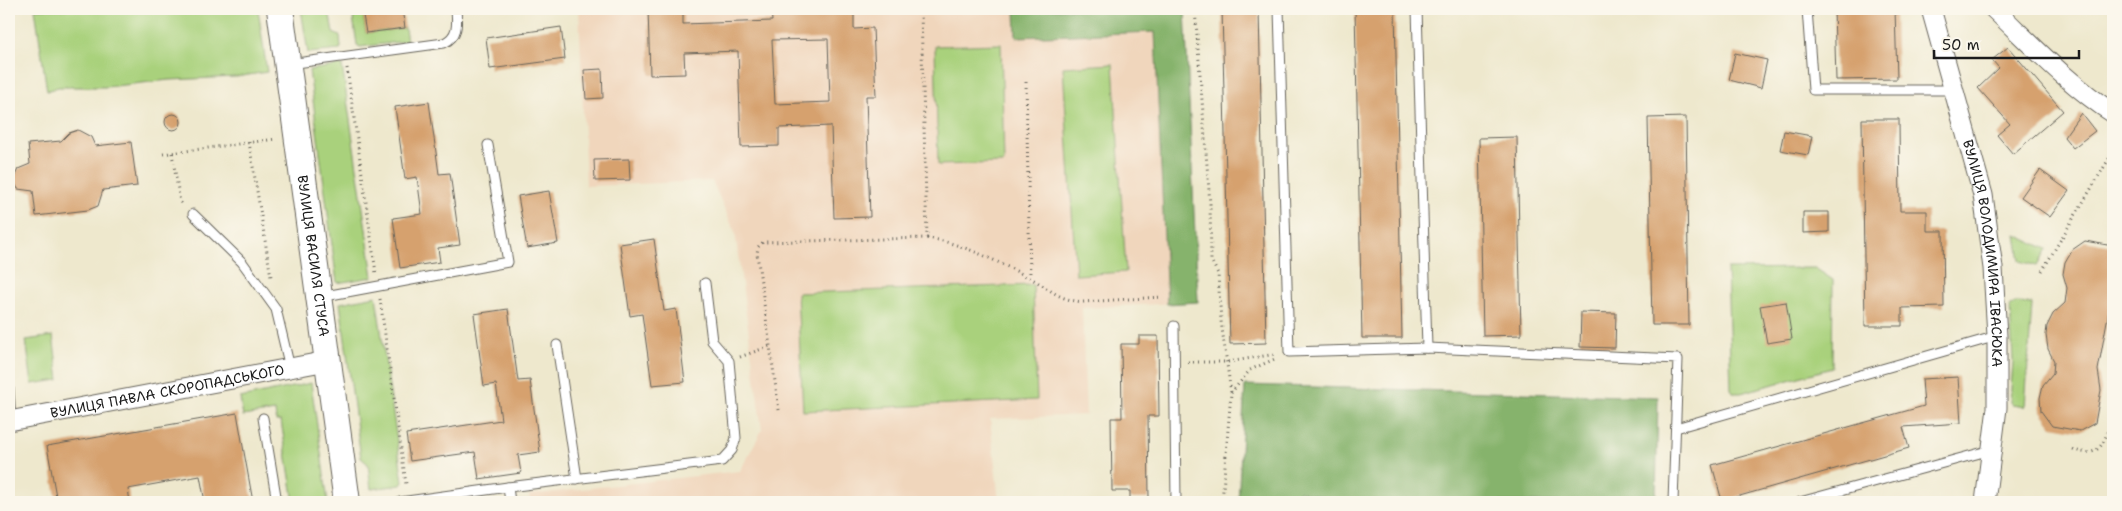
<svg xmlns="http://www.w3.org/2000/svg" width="2122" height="511" viewBox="0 0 2122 511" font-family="'Shantell Sans',sans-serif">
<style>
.built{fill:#f0d6bc}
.green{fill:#a9d17c;stroke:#62764c}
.forest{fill:#86b36c;stroke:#516844}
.building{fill:#d6a16e;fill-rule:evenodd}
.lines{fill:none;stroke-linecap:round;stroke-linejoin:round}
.lane-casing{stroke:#66635a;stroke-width:11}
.street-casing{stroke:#66635a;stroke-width:21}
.secondary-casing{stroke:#66635a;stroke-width:28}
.path{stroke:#66635a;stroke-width:3;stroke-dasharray:1 4;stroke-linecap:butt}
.lane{stroke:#fff;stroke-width:9}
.street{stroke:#fff;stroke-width:19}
.secondary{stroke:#fff;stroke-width:26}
.labels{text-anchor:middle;stroke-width:4;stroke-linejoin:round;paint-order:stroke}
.street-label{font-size:14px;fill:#1c1c1c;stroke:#fbf7ec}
</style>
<rect width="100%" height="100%" fill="#fbf7ec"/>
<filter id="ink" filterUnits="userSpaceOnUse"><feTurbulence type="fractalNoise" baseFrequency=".02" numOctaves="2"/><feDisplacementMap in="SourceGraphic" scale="10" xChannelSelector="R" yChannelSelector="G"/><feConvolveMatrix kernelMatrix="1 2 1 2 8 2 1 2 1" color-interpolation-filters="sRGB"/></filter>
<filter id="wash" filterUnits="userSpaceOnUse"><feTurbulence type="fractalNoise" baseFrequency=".0096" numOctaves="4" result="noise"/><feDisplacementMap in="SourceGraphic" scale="20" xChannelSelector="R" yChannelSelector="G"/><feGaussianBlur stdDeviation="1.12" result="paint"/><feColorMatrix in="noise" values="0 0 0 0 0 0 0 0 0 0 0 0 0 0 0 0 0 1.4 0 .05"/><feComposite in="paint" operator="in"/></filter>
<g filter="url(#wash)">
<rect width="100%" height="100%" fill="#eee8cd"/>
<path class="built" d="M579 9H1185L1198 302 1082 308 1086 415 990 419 999 502H530L529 495 740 471 762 430 735 232 712 181 586 186Z"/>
<g class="green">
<path d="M35 9H258L267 72 236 77 169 80 106 87H58L47 91Z"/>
<path d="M301 9H329L333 33 340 36 341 47 340 50 308 53Z"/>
<path d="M362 9 366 33 405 28 407 41 360 47 357 45 352 10Z"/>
<path d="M1001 44 1004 163 938 165 935 46Z"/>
<path d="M1113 64 1126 272 1076 275 1063 67Z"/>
<path d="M342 65 373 277 337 283 309 70Z"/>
<path d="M2016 235 2047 249 2037 266 2020 261Z"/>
<path d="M1815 268 1833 280 1832 368 1741 393H1734L1731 389 1727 269Z"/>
<path d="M1033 285 1037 400 803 411 797 293Z"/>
<path d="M376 296 403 482 401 485 371 489 368 464 361 458 340 303Z"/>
<path d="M2017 303 2032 304 2025 407 2012 405 2010 402 2013 361 2010 306Z"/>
<path d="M53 336 59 380 32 384 26 340Z"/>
<path d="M311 383 328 502H290L293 496 281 421H276L275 411 243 416 240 398Z"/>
</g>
<g class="forest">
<path d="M1015 9H1185L1198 302 1167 304 1155 32 1016 37Z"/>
<path d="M1245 385 1658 397 1656 502H1342L1299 491 1294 502H1238Z"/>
</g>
<g id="blocks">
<g class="building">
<path d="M362 9H402L405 28 366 33Z"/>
<path d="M648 9H683V24L772 21 771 9H854V29L873 28 876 96H866L870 217 834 218 831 126 779 128V146L741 147 738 51 684 53 685 74 650 75ZM828 39 830 102 775 104 772 40Z"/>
<path d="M1222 9H1259L1266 343 1230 344Z"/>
<path d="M1355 9H1395L1402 338H1362Z"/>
<path d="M1834 9H1895L1897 79 1836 80Z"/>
<path d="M561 27 565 59 490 69 486 38Z"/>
<path d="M2008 47 2063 111 2013 154 1997 135 2010 124 1978 88 1999 68 1992 60Z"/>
<path d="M1735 53 1767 60 1761 88 1729 80Z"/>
<path d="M602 69 603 98 586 99 584 70Z"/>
<path d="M429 102 439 174 450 173 460 245 438 248 440 262 400 268 393 218 422 214 417 177 405 179 395 107Z"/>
<path d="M2081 113 2095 131 2073 148 2064 137Z"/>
<circle cx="173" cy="122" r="8"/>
<path d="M1686 117 1689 325H1652L1648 118Z"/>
<path d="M1862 119H1899L1900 211H1927V231H1943L1944 307 1902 308V326H1865Z"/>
<path d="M78 130 91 137 95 146 131 142 137 186 103 190 98 206 88 210 36 216 33 191 18 189 13 180 18 169 30 164 28 144 61 141 69 133Z"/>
<path d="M1784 131 1812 136 1808 155 1780 150Z"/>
<path d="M1517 137 1521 335 1483 336 1479 138Z"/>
<path d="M629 159 630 180 595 181 594 160Z"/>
<path d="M2040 170 2069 191 2050 217 2021 197Z"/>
<path d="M549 191 558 243 527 248 518 196Z"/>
<path d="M1803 212H1829V232L1803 233Z"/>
<path d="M654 239 664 311 676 309 685 382 652 385 642 314 630 316 620 244Z"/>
<path d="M2085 241 2113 246V303L2109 310 2098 370 2101 390 2095 423 2080 431 2052 426 2041 411 2040 398 2043 385 2053 373 2054 361 2048 349 2046 335 2047 326 2053 314 2065 303 2067 288 2063 274 2065 262 2072 250Z"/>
<path d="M1786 302 1792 339 1767 343 1760 306Z"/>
<path d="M508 309 518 381 530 380 540 452 518 455 521 473 479 479 475 452 410 461 406 434 501 420 496 384 484 386 474 314Z"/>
<path d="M1581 312 1616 313 1615 348 1580 347Z"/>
<path d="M1139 336H1158L1159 416H1148L1149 499H1130V491H1112L1111 418H1122L1121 344H1139Z"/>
<path d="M1958 377 1961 423 1903 427 1909 448 1722 501 1712 465 1924 406 1922 379Z"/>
<path d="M237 413 253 502H205L200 476 128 489 130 502H57L47 446Z"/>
</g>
</g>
</g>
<g filter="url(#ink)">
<use href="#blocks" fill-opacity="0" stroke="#66635a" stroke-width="1"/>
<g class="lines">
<g class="lane-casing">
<g id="lane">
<path d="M1279 9 1289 352 1427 348 1678 359 1673 502"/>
<path d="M1417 9 1427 348"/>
<path d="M1807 9 1813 90H1953"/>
<path d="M289 64 444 43C459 36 457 23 456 9"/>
<path d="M193 214 242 262 276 309 290 368"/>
<path d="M320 297 508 262 488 145"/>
<path d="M1174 326 1176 502"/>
<path d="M557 345 577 479"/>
<path d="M9 389 11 421"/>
<path d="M263 418 277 502"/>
<path d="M1676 428 1997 336"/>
<path d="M508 487 510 502"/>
<path d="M400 502 508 487 722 461 732 450 736 438 729 361 712 341 705 283"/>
<path d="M1800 502 1991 450"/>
</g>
</g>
<g class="street-casing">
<g id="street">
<path id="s1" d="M1931 9 1983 195 1993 268 1997 336V408L1985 502"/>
<path d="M1994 9C2032 45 2069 85 2113 113"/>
<path id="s2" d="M9 421 327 361"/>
</g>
</g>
<g class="secondary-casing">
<g id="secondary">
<path id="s3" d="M280 9 347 502"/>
</g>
</g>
<g class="path">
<path d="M871 9 880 13"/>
<path d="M1195 9 1210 204 1211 260 1218 274 1221 321 1231 393 1222 502"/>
<path d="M347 68 376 273"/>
<path d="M1026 82 1030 277"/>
<path d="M249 142 271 277"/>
<path d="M172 153 180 202 183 205"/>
<path d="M163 154 276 139"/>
<path d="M927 238C962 243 996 261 1028 277 1051 288 1054 299 1083 302L1161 297"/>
<path d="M2042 271 2113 152"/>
<path d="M380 299 406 484"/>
<path d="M740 357 770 346"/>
<path d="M1188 362H1228L1276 354"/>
<path d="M1231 393 1250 370 1277 358"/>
<path d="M779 410 757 254 758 247 763 242 927 238 921 12"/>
<path d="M2073 449C2105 463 2107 432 2113 409"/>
</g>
<use href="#lane" class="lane"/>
<use href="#street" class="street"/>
<use href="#secondary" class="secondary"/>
</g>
</g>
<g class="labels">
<g class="street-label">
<text dy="5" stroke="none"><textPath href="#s1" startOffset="251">ВУЛИЦЯ ВОЛОДИМИРА ІВАСЮКА</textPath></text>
<text dy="5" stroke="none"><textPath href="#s3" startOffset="249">ВУЛИЦЯ ВАСИЛЯ СТУСА</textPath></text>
<text dy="5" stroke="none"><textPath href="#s2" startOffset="161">ВУЛИЦЯ ПАВЛА СКОРОПАДСЬКОГО</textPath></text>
</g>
</g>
<rect width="2122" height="511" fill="none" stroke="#fbf7ec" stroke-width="30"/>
<path d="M1934 50v8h145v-8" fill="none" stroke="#1c1c1c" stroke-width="2.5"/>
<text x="1942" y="50" font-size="15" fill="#1c1c1c" stroke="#fbf7ec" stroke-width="4" paint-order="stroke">50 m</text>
</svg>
